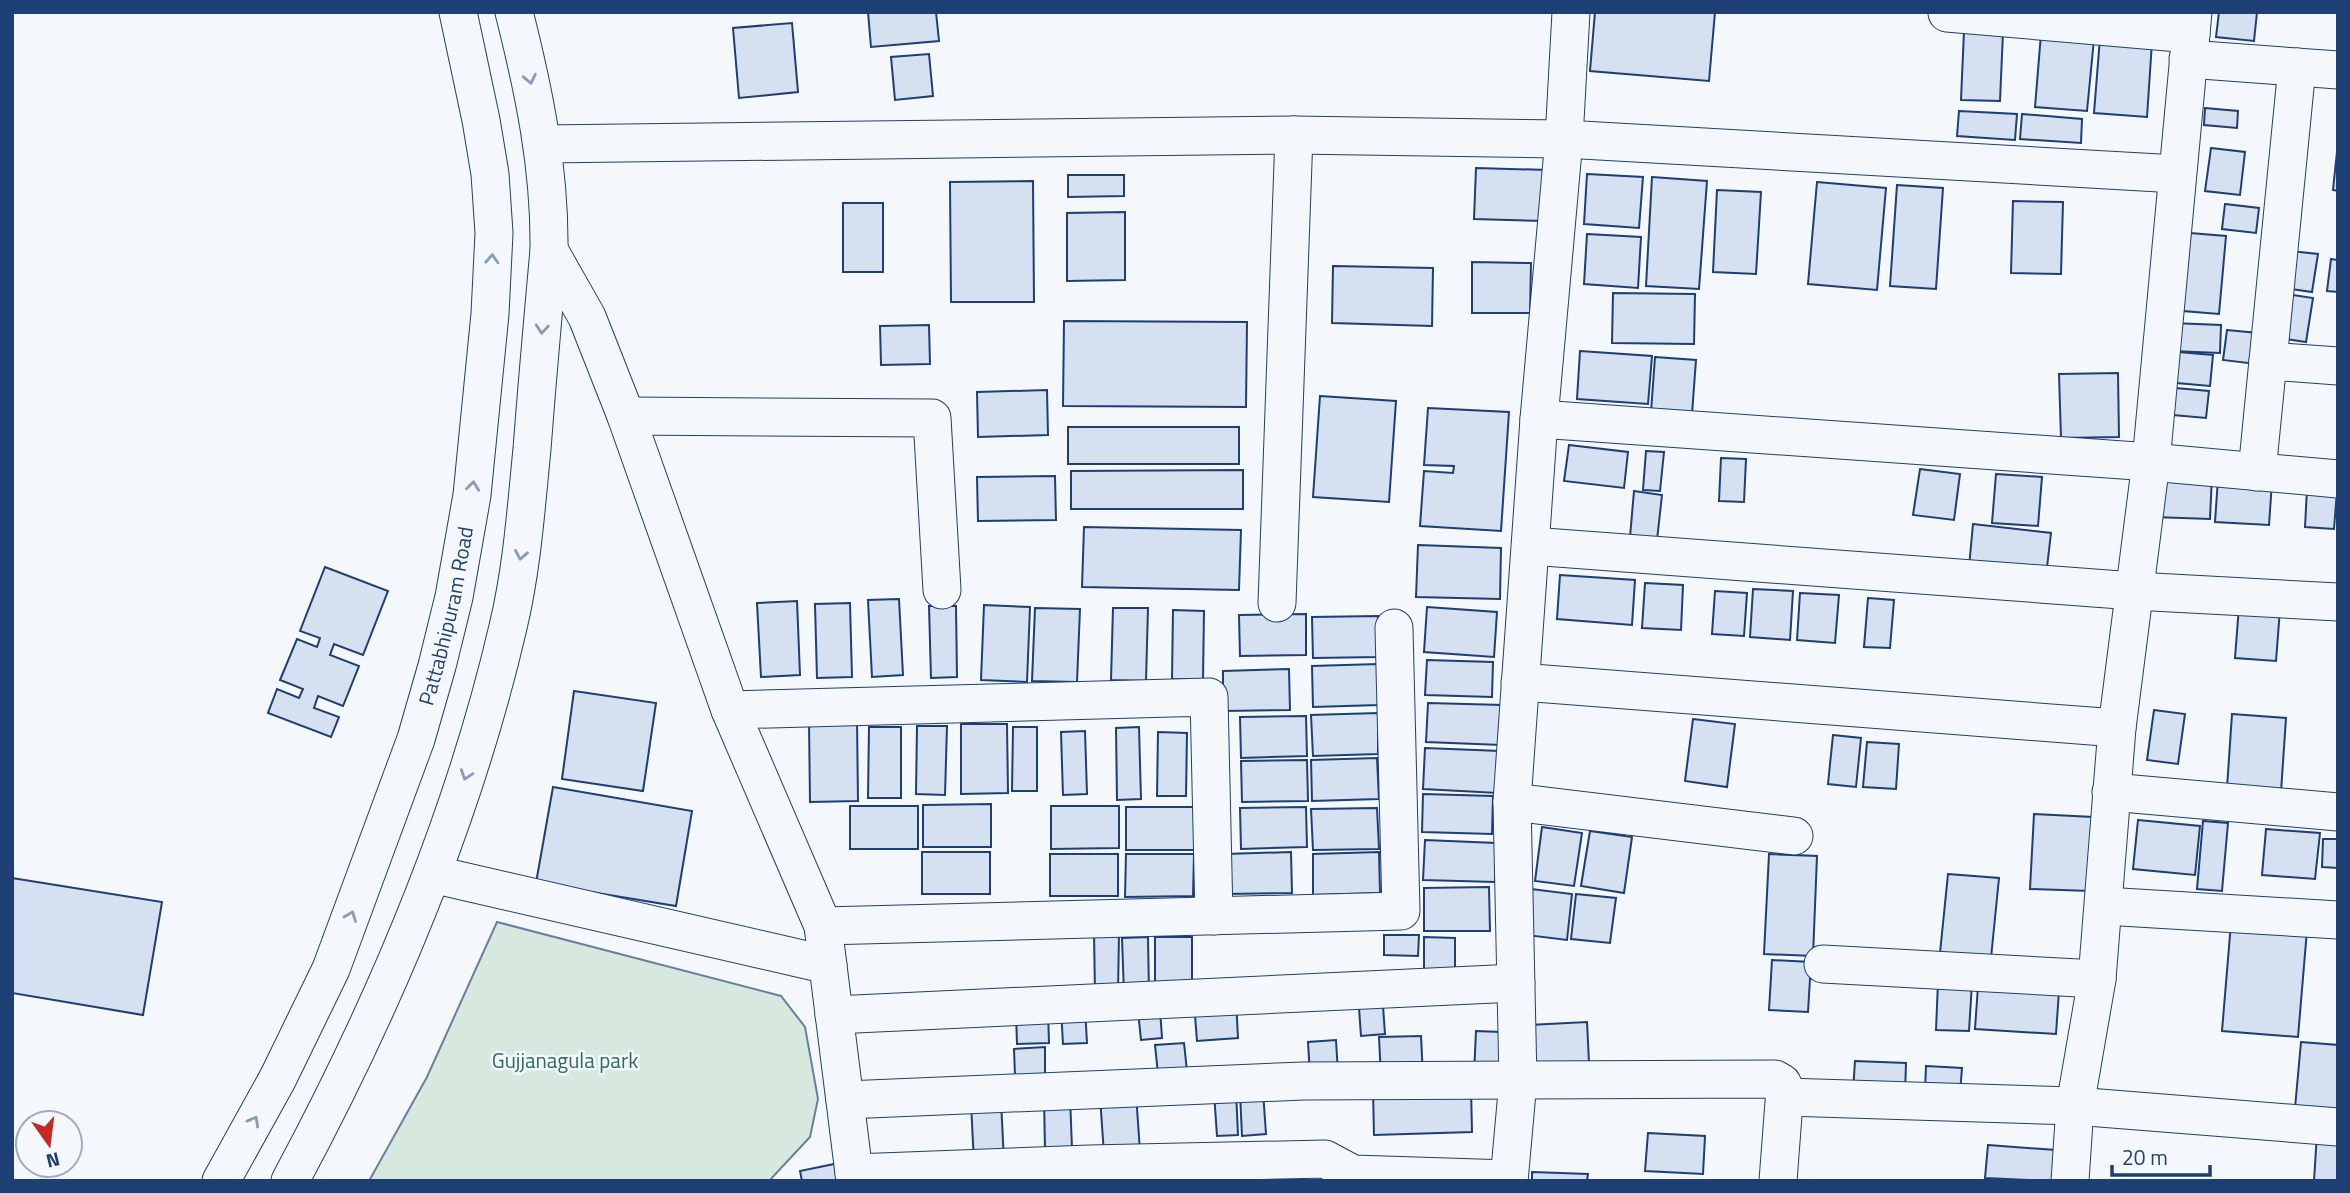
<svg xmlns="http://www.w3.org/2000/svg" width="2350" height="1193" viewBox="0 0 2350 1193" font-family="'Titillium Web',sans-serif">
<style>
.green{fill:#d7e8df;stroke:#687fa3;stroke-width:2}
.building{fill:#d5e0f0;stroke:#1d3f73;stroke-width:2}
.lines{fill:none;stroke-linecap:round;stroke-linejoin:round}
.minor-casing{stroke:#1d3f73;stroke-width:39}
.minor{stroke:#f4f7fb;stroke-width:37}
.oneway{stroke:#889bb7}
.labels{text-anchor:middle;stroke-width:5;stroke-linejoin:round;paint-order:stroke}
.street-label{font-size:21px;fill:#1d3f73;stroke:#f4f7fb}
.park-label{font-size:21px;fill:#2c6c60;stroke:#f4f7fb}
</style>
<rect width="100%" height="100%" fill="#f4f7fb"/>
<path class="green" d="M497 922 781 996 805 1027 818 1099 810 1137 769 1181H369L427 1077Z"/>
<g class="building">
<path d="M868 12H936L939 41 871 47Z"/>
<path d="M1595 12H1715L1709 81 1590 71Z"/>
<path d="M2219 12H2257L2254 41 2216 37Z"/>
<path d="M792 23 798 92 739 98 733 28Z"/>
<path d="M1964 31 2003 32 2000 101 1961 100Z"/>
<path d="M2041 34 2094 39 2087 111 2035 107Z"/>
<path d="M2100 38 2152 42 2147 117 2094 113Z"/>
<path d="M929 54 933 96 895 100 891 57Z"/>
<path d="M2205 108 2238 111 2237 128 2204 125Z"/>
<path d="M1959 111 2017 114 2015 140 1957 136Z"/>
<path d="M2022 114 2082 119 2081 143 2020 139Z"/>
<path d="M2338 142V191L2333 190Z"/>
<path d="M2211 148 2245 152 2240 195 2205 191Z"/>
<path d="M1476 168 1548 170 1546 221 1474 219Z"/>
<path d="M1587 174 1643 177 1639 228 1584 224Z"/>
<path d="M1068 175H1124V196L1068 197Z"/>
<path d="M1652 177 1707 181 1699 289 1646 286Z"/>
<path d="M1033 181 1034 302H951L950 182Z"/>
<path d="M1817 182 1886 188 1877 290 1808 284Z"/>
<path d="M1897 185 1943 188 1936 289 1890 286Z"/>
<path d="M1717 190 1761 192 1756 274 1713 272Z"/>
<path d="M2013 201 2063 202 2061 274 2011 273Z"/>
<rect x="843" y="203" width="40" height="69"/>
<path d="M2225 204 2259 208 2256 233 2222 229Z"/>
<path d="M1125 212V280L1067 281V213Z"/>
<path d="M2190 233 2226 236 2219 314 2183 311Z"/>
<path d="M1587 234 1641 237 1638 288 1584 284Z"/>
<path d="M2290 251 2318 254 2312 292 2284 288Z"/>
<path d="M2331 259 2338 260V292L2327 291Z"/>
<path d="M1472 262 1531 263 1530 313H1472Z"/>
<path d="M1333 266 1433 268 1432 326 1332 323Z"/>
<path d="M1613 293 1695 294 1694 344 1612 343Z"/>
<path d="M2286 294 2313 298 2306 342 2279 338Z"/>
<path d="M1064 321 1247 322 1246 407 1063 406Z"/>
<path d="M2172 323 2221 325 2220 353 2171 351Z"/>
<path d="M929 325 930 364 881 365 880 326Z"/>
<path d="M2227 330 2268 334 2264 365 2223 360Z"/>
<path d="M1580 351 1652 356 1648 404 1577 399Z"/>
<path d="M2167 351 2213 355 2210 386 2165 382Z"/>
<path d="M1655 357 1696 360 1692 414 1651 412Z"/>
<path d="M2118 373 2119 437 2061 438 2059 374Z"/>
<path d="M2164 387 2209 391 2206 418 2162 414Z"/>
<path d="M1047 390 1048 435 978 437 977 392Z"/>
<path d="M1320 396 1396 401 1389 502 1313 497Z"/>
<path d="M1428 408 1509 412 1501 531 1420 526 1424 471 1453 473 1454 466 1424 465Z"/>
<rect x="1068" y="427" width="171" height="37"/>
<path d="M1569 445 1628 452 1624 488 1564 481Z"/>
<path d="M1646 451 1664 452 1660 491 1643 490Z"/>
<path d="M1721 458 1746 459 1744 502 1719 501Z"/>
<path d="M1920 469 1960 474 1954 520 1913 515Z"/>
<path d="M1243 470V509H1071V471Z"/>
<path d="M1996 474 2042 477 2038 526 1992 523Z"/>
<path d="M2156 474 2212 475 2210 519 2154 517Z"/>
<path d="M1055 476 1056 520 978 521 977 477Z"/>
<path d="M2218 479 2272 482 2269 525 2215 522Z"/>
<path d="M2307 489 2337 491 2334 529 2305 527Z"/>
<path d="M1634 491 1662 495 1657 540 1630 537Z"/>
<path d="M1973 524 2051 533 2046 576 1969 567Z"/>
<path d="M1084 527 1241 530 1239 590 1082 587Z"/>
<path d="M1418 545 1501 548 1500 599 1416 597Z"/>
<path d="M325 567 388 591 363 655 334 644 330 655 359 666 343 706 318 696 314 708 339 717 331 737 268 713 277 689 299 698 303 689 280 680 297 639 317 647 320 638 300 631Z"/>
<path d="M1560 575 1635 580 1632 625 1557 619Z"/>
<path d="M1645 583 1683 585 1681 630 1642 628Z"/>
<path d="M1753 589 1793 591 1790 640 1750 637Z"/>
<path d="M1715 591 1747 593 1744 636 1712 634Z"/>
<path d="M1800 593 1839 595 1835 643 1797 640Z"/>
<path d="M1868 598 1894 600 1890 648 1864 647Z"/>
<path d="M899 599 903 675 872 677 868 600Z"/>
<path d="M797 601 800 675 761 677 757 603Z"/>
<path d="M850 603 852 677 817 678 815 604Z"/>
<path d="M984 605 1030 607 1027 682 981 680Z"/>
<path d="M929 606H956L957 677 931 678Z"/>
<path d="M2239 606 2280 609 2276 661 2235 658Z"/>
<path d="M1427 607 1497 612 1494 657 1424 652Z"/>
<path d="M1035 608 1080 609 1077 682 1032 681Z"/>
<path d="M1113 608H1148L1146 681 1111 680Z"/>
<path d="M1173 610 1204 611 1203 680 1172 679Z"/>
<path d="M1306 614V655L1240 656 1239 615Z"/>
<path d="M1378 616 1379 657 1313 658 1312 617Z"/>
<path d="M1427 660 1493 662 1492 697 1425 695Z"/>
<path d="M1378 664 1379 705 1313 707 1312 666Z"/>
<path d="M1289 669 1290 710 1223 711V671Z"/>
<path d="M574 691 656 703 643 791 562 779Z"/>
<path d="M1428 703 1503 705 1501 745 1426 742Z"/>
<path d="M2154 710 2185 714 2178 764 2147 760Z"/>
<path d="M1378 713V754L1313 756 1311 715Z"/>
<path d="M2232 714 2286 718 2281 792 2227 788Z"/>
<path d="M1306 716 1307 756 1241 758 1240 717Z"/>
<path d="M1693 719 1735 724 1727 787 1685 781Z"/>
<path d="M857 720 858 801 810 802 809 721Z"/>
<path d="M961 724H1007L1008 793 961 794Z"/>
<path d="M917 726H947L945 795 916 794Z"/>
<path d="M869 727H901V798H868Z"/>
<path d="M1013 727H1037V791H1012Z"/>
<path d="M1139 727 1141 799 1117 800 1116 728Z"/>
<path d="M1085 731 1087 794 1063 795 1061 732Z"/>
<path d="M1158 732 1187 733 1186 796H1157Z"/>
<path d="M1833 735 1861 738 1856 787 1828 784Z"/>
<path d="M1867 742 1899 744 1896 789 1863 787Z"/>
<path d="M1425 748 1500 751 1498 793 1423 789Z"/>
<path d="M1377 758 1379 799 1312 801 1311 760Z"/>
<path d="M1307 760 1308 801 1242 802 1241 761Z"/>
<path d="M553 787 692 811 676 906 536 883Z"/>
<path d="M1423 794 1493 796 1492 834 1422 832Z"/>
<path d="M991 804V847H923V805Z"/>
<rect x="850" y="806" width="68" height="43"/>
<path d="M1051 806H1119V848L1051 849Z"/>
<rect x="1126" y="807" width="68" height="43"/>
<path d="M1306 807 1307 847 1241 849 1240 808Z"/>
<path d="M1377 808 1379 849 1313 850 1311 809Z"/>
<path d="M2034 814 2093 817 2090 891 2030 889Z"/>
<path d="M2138 820 2200 826 2195 875 2133 869Z"/>
<path d="M2203 821 2228 823 2222 891 2197 889Z"/>
<path d="M1542 827 1582 833 1574 886 1535 881Z"/>
<path d="M2266 829 2320 833 2315 879 2262 875Z"/>
<path d="M1590 831 1632 837 1624 893 1581 886Z"/>
<path d="M2323 839H2338V868L2322 867Z"/>
<path d="M1425 840 1496 843 1495 882 1423 880Z"/>
<rect x="922" y="852" width="68" height="42"/>
<path d="M1291 852 1292 893 1226 894 1225 854Z"/>
<path d="M1379 852 1380 893 1313 895V854Z"/>
<rect x="1050" y="854" width="68" height="42"/>
<path d="M1126 854H1194L1193 896 1125 897Z"/>
<path d="M1769 854 1817 856 1813 956 1764 954Z"/>
<path d="M1948 874 1999 878 1991 958 1940 953Z"/>
<path d="M12 878 162 902 143 1015 12 993Z"/>
<path d="M1489 887 1490 931H1424V888Z"/>
<path d="M1531 889 1572 894 1567 940 1526 935Z"/>
<path d="M1576 894 1616 898 1610 943 1571 939Z"/>
<path d="M2231 923 2307 930 2298 1037 2222 1031Z"/>
<path d="M1094 933H1119L1118 993H1095Z"/>
<path d="M1384 935H1419L1418 956 1384 955Z"/>
<path d="M1148 937 1149 993 1124 994 1122 938Z"/>
<rect x="1155" y="937" width="37" height="55"/>
<path d="M1424 937 1455 938V976H1424Z"/>
<path d="M1772 960 1811 962 1808 1012 1769 1010Z"/>
<path d="M1938 982 1972 983 1969 1031 1936 1030Z"/>
<path d="M1978 986 2059 991 2056 1034 1975 1029Z"/>
<path d="M1382 992 1385 1034 1361 1036 1358 994Z"/>
<path d="M1236 1000 1238 1038 1197 1041 1194 1003Z"/>
<path d="M1085 1008 1087 1043 1063 1044 1061 1009Z"/>
<path d="M1160 1009 1162 1038 1141 1040 1138 1011Z"/>
<path d="M1048 1011 1049 1043 1017 1044 1016 1012Z"/>
<path d="M1587 1022 1589 1062 1531 1064 1529 1025Z"/>
<path d="M1476 1031 1501 1032 1499 1075 1474 1074Z"/>
<path d="M1421 1036 1423 1076 1381 1077 1379 1037Z"/>
<path d="M1336 1040 1338 1073 1310 1075 1308 1042Z"/>
<path d="M2301 1042 2338 1045V1111L2295 1108Z"/>
<path d="M1184 1043 1187 1071 1158 1074 1155 1045Z"/>
<path d="M1045 1047V1075L1015 1076 1014 1049Z"/>
<path d="M1855 1061 1906 1063 1905 1094 1853 1092Z"/>
<path d="M1926 1066 1962 1068 1960 1093 1925 1091Z"/>
<path d="M1471 1087 1472 1132 1374 1135 1373 1090Z"/>
<path d="M1236 1091 1238 1135 1217 1136 1214 1092Z"/>
<path d="M1263 1091 1266 1134 1242 1136 1240 1093Z"/>
<path d="M1136 1094 1140 1151 1104 1154 1100 1097Z"/>
<path d="M1070 1096 1072 1149 1045 1150 1044 1097Z"/>
<path d="M1001 1101 1004 1161 974 1163 971 1103Z"/>
<path d="M1648 1133 1705 1136 1703 1174 1645 1171Z"/>
<path d="M2317 1133 2338 1134V1181H2314Z"/>
<path d="M1988 1145 2056 1150 2054 1181 1985 1178Z"/>
<path d="M839 1163 843 1181H802L800 1171Z"/>
<path d="M1296 1170V1181H1268V1171Z"/>
<path d="M1532 1172 1588 1174 1587 1181H1532Z"/>
<rect x="1302" y="1176" width="38" height="5"/>
</g>
<g class="lines">
<g class="minor-casing">
<g id="minor">
<path d="M1947 13 2191 34"/>
<path d="M2188 59 2338 70"/>
<path d="M543 144 1294 135 1564 139 2177 174"/>
<path d="M549 250 587 317 626 416 730 710 823 926 855 1181"/>
<path d="M2268 361 2338 366"/>
<path d="M626 416 932 418 942 590"/>
<path d="M1539 419 2151 462 2338 479"/>
<path d="M2257 472 2297 67"/>
<path d="M1531 546 2134 591 2338 602"/>
<path d="M1277 603 1294 135"/>
<path d="M1520 682 2117 728"/>
<path d="M730 710 1209 697 1214 916"/>
<path d="M2111 792 2338 812"/>
<path d="M1512 802 1794 836"/>
<path d="M432 874 828 965"/>
<path d="M2104 906 2338 920"/>
<path d="M823 926 1401 911 1394 628"/>
<path d="M1823 964 2097 979"/>
<path d="M834 1015 1516 983"/>
<path d="M1785 1097 2075 1106 2338 1127"/>
<path d="M845 1100 1303 1081 1775 1079 1782 1083 1785 1089 1778 1181"/>
<path d="M854 1173 1090 1164 1325 1159 1353 1174 1509 1179"/>
<path id="s1" d="M221 1181 278 1078 331 969 416 739 437 666 454 597 472 495 490 314 494 233 490 174 481 120 458 12"/>
<path d="M290 1181C384 1006 463 821 508 627 522 569 526 509 532 449 537 383 543 316 549 250 550 168 534 91 514 12"/>
<path d="M1509 1181 1518 1081 1512 802 1539 419 1564 139 1571 12"/>
<path d="M2070 1181 2075 1106 2097 979 2117 728 2151 462 2193 12"/>
</g>
</g>
<use href="#minor" class="minor"/>
</g>
<defs><path id="oneway-chevron" d="M-2-3.5L2.5 0L-2 3.5" fill="none" stroke-width="1.6" stroke-linecap="round" stroke-linejoin="round" transform="scale(1.75)"/></defs>
<g class="oneway">
<use href="#oneway-chevron" transform="translate(530 79) rotate(78)"/>
<use href="#oneway-chevron" transform="translate(492 259) rotate(-87)"/>
<use href="#oneway-chevron" transform="translate(542 329) rotate(95)"/>
<use href="#oneway-chevron" transform="translate(473 486) rotate(-83)"/>
<use href="#oneway-chevron" transform="translate(521 555) rotate(100)"/>
<use href="#oneway-chevron" transform="translate(466 775) rotate(109)"/>
<use href="#oneway-chevron" transform="translate(351 916) rotate(-69)"/>
<use href="#oneway-chevron" transform="translate(254 1121) rotate(-61)"/>
</g>
<g class="labels">
<g class="street-label">
<text dy="7" stroke="none"><textPath href="#s1" startOffset="611">Pattabhipuram Road</textPath></text>
</g>
<g class="park-label">
<text x="565" y="1068">Gujjanagula park</text>
</g>
</g>
<rect width="2350" height="1193" fill="none" stroke="#1d3f73" stroke-width="28"/>
<g transform="translate(49 1144) rotate(166)"><circle r="33" fill="#f4f7fb" stroke="#9eadc5" stroke-width="2"/>
<path d="M0-5L12 26L0 18L-12 26Z" fill="#c62828"/>
<text y="-10" font-size="19" font-weight="bold" text-anchor="middle" fill="#1d3f73">N</text>
</g>
<path d="M2112 1165v10h98v-10" fill="none" stroke="#1d3f73" stroke-width="3.5"/>
<text x="2122" y="1165" font-size="21" fill="#1d3f73" stroke="#f4f7fb" stroke-width="5" paint-order="stroke">20 m</text>
</svg>
